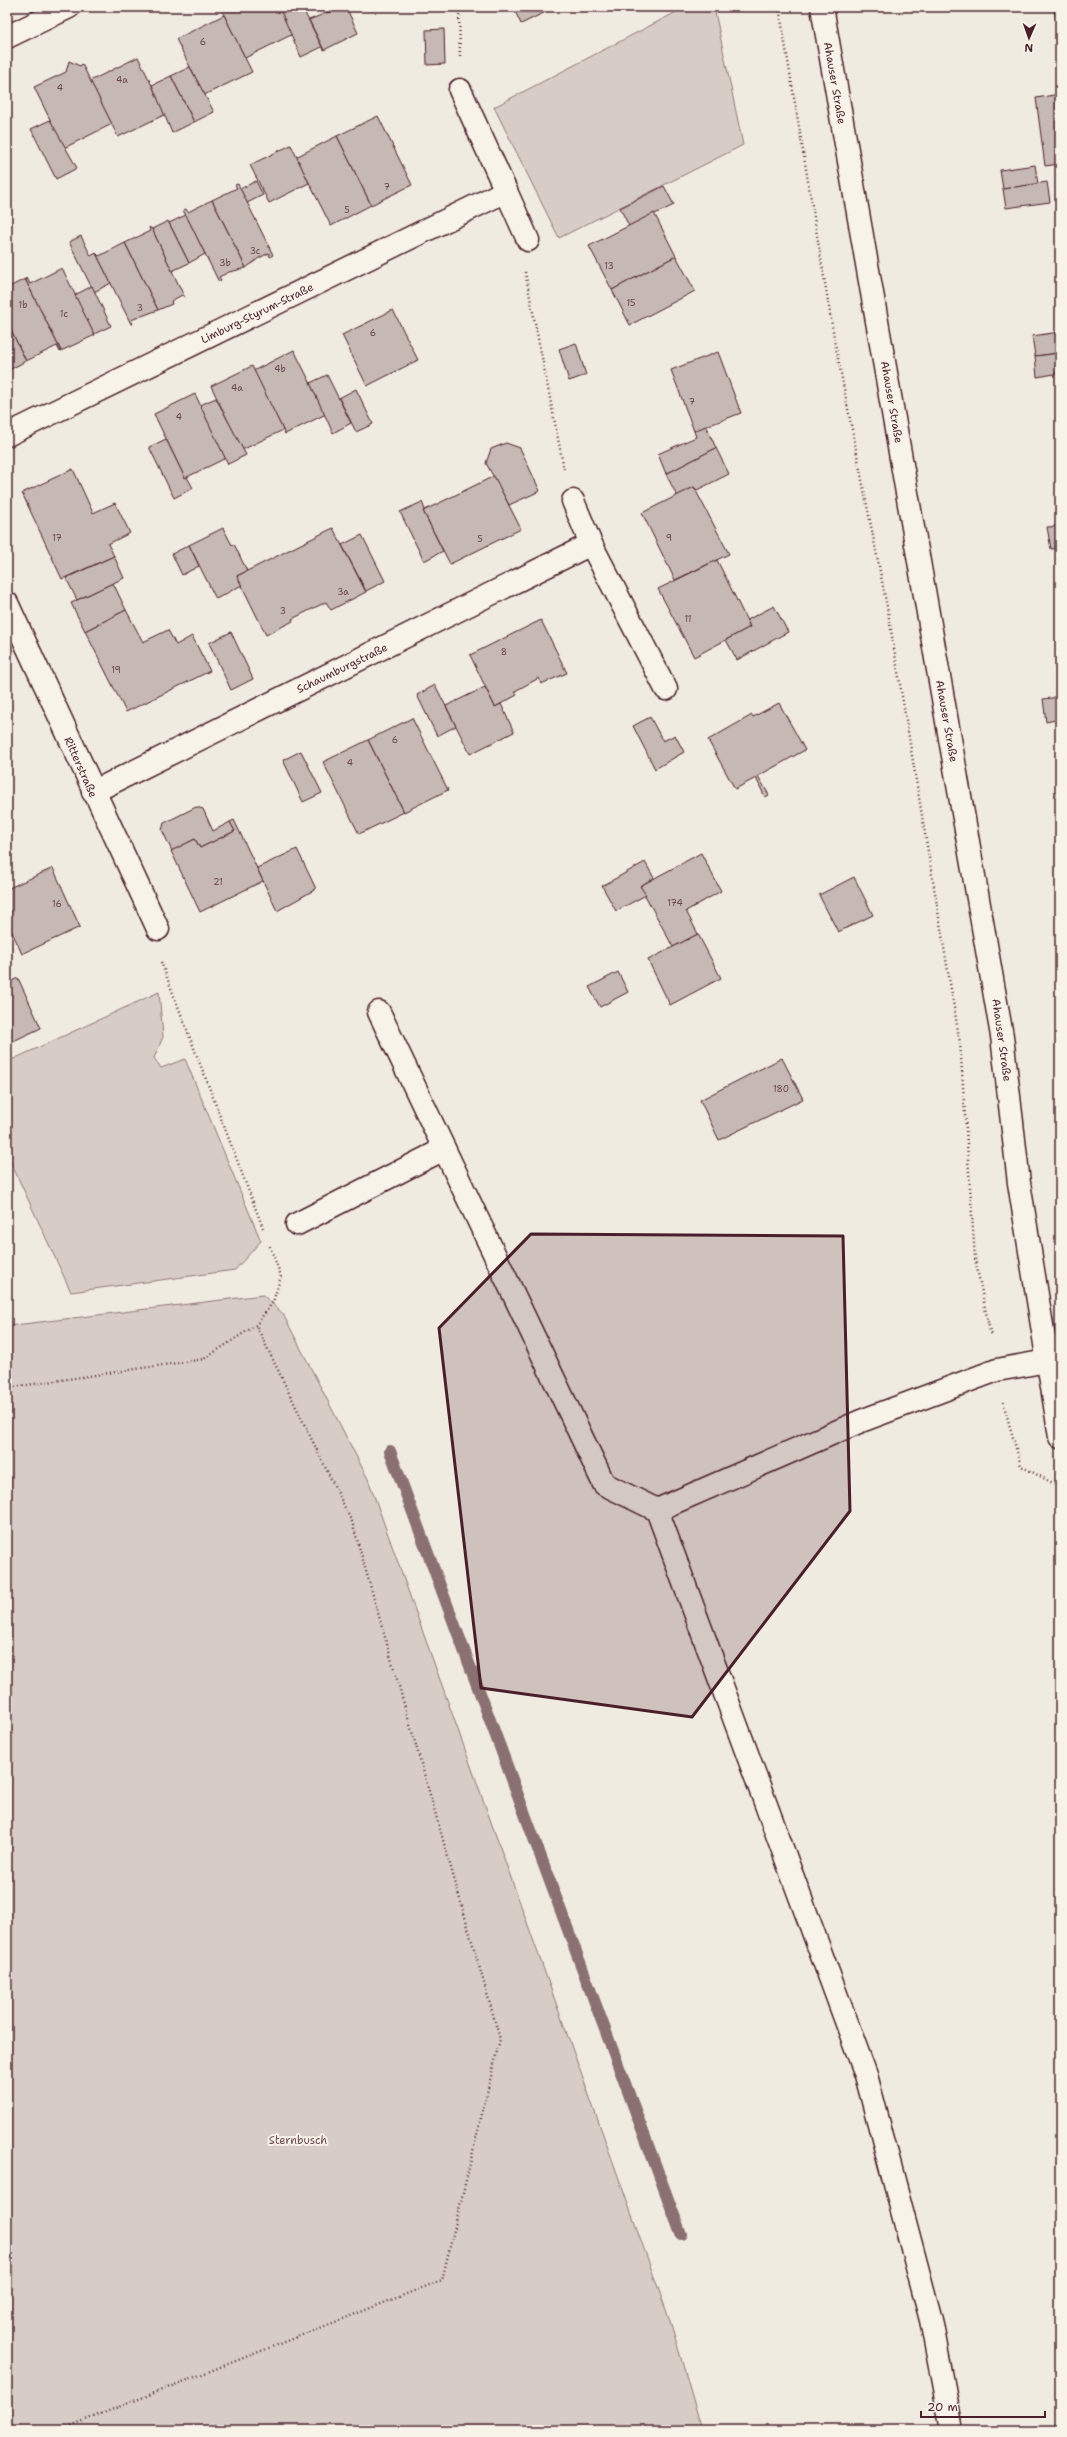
<svg xmlns="http://www.w3.org/2000/svg" width="1067" height="2437" viewBox="0 0 1067 2437" font-family="'Shantell Sans',sans-serif">
<style>
.green{fill:#d8cdc6;stroke:#917678}
.lines{fill:none;stroke-linecap:round;stroke-linejoin:round}
.stream{stroke:#8b6f72;stroke-width:12}
.building{fill:#c6b8b3;stroke:#4a1f2b}
.minor-casing{stroke:#4a1f2b;stroke-width:25}
.major-casing{stroke:#4a1f2b;stroke-width:25}
.path{stroke:#4a1f2b;stroke-width:2.5;stroke-dasharray:1 3;stroke-linecap:butt}
.minor{stroke:#f7f3e8;stroke-width:22}
.major{stroke:#f7f3e8;stroke-width:22}
.marked{fill:#4a1f2b;fill-opacity:0.2;stroke:#4a1f2b;stroke-width:3;stroke-linejoin:round}
.labels{text-anchor:middle;stroke-width:4;stroke-linejoin:round;paint-order:stroke}
.number-label{font-size:9px;fill:#69454d}
.street-label{font-size:11px;fill:#4a1f2b;stroke:#f7f3e8}
.park-label{font-size:11px;fill:#6e4a52;stroke:#f7f3e8}
</style>
<rect width="100%" height="100%" fill="#f0ebe0"/>
<filter id="ink" filterUnits="userSpaceOnUse"><feTurbulence type="fractalNoise" baseFrequency=".025" numOctaves="2"/><feDisplacementMap in="SourceGraphic" scale="8" xChannelSelector="R" yChannelSelector="G"/><feConvolveMatrix kernelMatrix="1 2 1 2 8 2 1 2 1" color-interpolation-filters="sRGB"/></filter>
<g filter="url(#ink)">
<g class="green">
<path d="M686 7H714L743 145 559 238 494 107Z"/>
<path d="M159 992 163 1037 154 1058 161 1068 185 1059 261 1241 235 1270 71 1292 7 1154V1062Z"/>
<path d="M263 1295 283 1314 368 1479 671 2324 702 2430H7V1326Z"/>
</g>
<g class="lines">
<path class="stream" d="M390 1451 681 2234"/>
</g>
<g class="building">
<path d="M220 7H279L293 34 245 58Z"/>
<path d="M279 7H302L322 47 301 57Z"/>
<path d="M324 7H341L328 13Z"/>
<path d="M341 7H346L358 33 324 50 309 20Z"/>
<path d="M513 7H556L521 24Z"/>
<path d="M1054 7H1060V48Z"/>
<path d="M224 15 252 72 204 95 176 39Z"/>
<path d="M444 29 445 64 427 65 426 30Z"/>
<path d="M138 57 166 114 118 137 90 81Z"/>
<path d="M69 61 80 66 82 64 112 124 64 148 34 87 66 72Z"/>
<path d="M190 67 214 112 194 122 171 76Z"/>
<path d="M171 76 194 122 172 133 152 85Z"/>
<path d="M1060 94V164L1045 166 1036 98Z"/>
<path d="M378 116 412 185 371 205 337 136Z"/>
<path d="M50 120 77 168 56 179 31 129Z"/>
<path d="M337 136 371 205 331 226 296 157Z"/>
<path d="M291 145 309 183 269 203 250 165Z"/>
<path d="M1035 165 1038 184 1003 189 1000 170Z"/>
<path d="M256 181 263 195 247 203 240 189Z"/>
<path d="M1047 182 1050 202 1006 208 1003 189Z"/>
<path d="M238 184 273 255 270 257 269 253 259 258 246 268 212 200 237 188 235 185Z"/>
<path d="M664 186 674 205 629 226 620 208Z"/>
<path d="M212 200 246 268 229 272 219 277 221 280 219 282 183 210 186 209 188 212Z"/>
<path d="M654 213 676 256 612 290 589 246Z"/>
<path d="M186 215 205 254 189 263 169 223Z"/>
<path d="M168 221 189 263 172 271 152 229Z"/>
<path d="M149 227 152 229 185 298 182 295 171 301 172 304 158 310 125 243 150 231Z"/>
<path d="M81 236 91 256 96 253 111 283 94 292 69 242Z"/>
<path d="M125 243 158 310 131 320 133 324H131L96 253 99 256Z"/>
<path d="M676 256 695 291 630 325 612 290Z"/>
<path d="M62 268 95 335 61 351 25 279 27 278 30 284Z"/>
<path d="M25 279 61 351 60 352 57 346 26 361 7 322V288Z"/>
<path d="M92 286 111 326 94 334 75 295Z"/>
<path d="M393 310 418 360 367 386 342 335Z"/>
<path d="M7 322 26 361 7 371Z"/>
<path d="M1060 332V353L1035 356 1032 336Z"/>
<path d="M576 343 586 375 569 381 559 349Z"/>
<path d="M294 350 326 414 285 434 253 371Z"/>
<path d="M718 352 741 413 694 431 671 370Z"/>
<path d="M1060 353V373L1037 377 1035 356Z"/>
<path d="M252 366 283 430 242 450 211 386Z"/>
<path d="M327 375 351 423 333 433 310 383Z"/>
<path d="M356 389 373 424 356 432 339 398Z"/>
<path d="M195 394 226 458 185 478 154 414Z"/>
<path d="M216 398 246 455 228 464 200 405Z"/>
<path d="M706 426 716 448 666 474 658 454 696 437 694 431Z"/>
<path d="M166 439 185 478 187 477 193 488 174 498 149 447Z"/>
<path d="M506 443 520 448 540 491 509 505 486 463 491 449Z"/>
<path d="M716 448 729 474 697 490 694 487 677 496 666 474Z"/>
<path d="M73 469 93 513 115 503 130 533 108 544 114 556 62 579 22 493Z"/>
<path d="M494 476 521 529 450 564 423 511Z"/>
<path d="M694 487 729 554 675 580 642 513Z"/>
<path d="M422 502 425 510 423 511 443 551 424 561 400 512Z"/>
<path d="M1060 526V548L1051 549 1047 527Z"/>
<path d="M223 528 232 545 234 544 247 571 237 576 242 585 216 599 189 545Z"/>
<path d="M333 528 366 592 331 610 326 602 292 619 293 621 266 635 237 576Z"/>
<path d="M362 535 385 581 366 591 342 545Z"/>
<path d="M189 545 199 566 182 575 172 554Z"/>
<path d="M114 556 124 578 77 600 66 578Z"/>
<path d="M717 560 750 627 694 657 658 589Z"/>
<path d="M113 583 126 610 85 631 71 603Z"/>
<path d="M774 606 788 632 737 660 726 640 750 627 747 620Z"/>
<path d="M126 610 143 642 168 630 176 645 192 636 210 671 126 712 85 631Z"/>
<path d="M541 620 567 673 541 684 539 678 515 691 517 695 495 707 470 655Z"/>
<path d="M231 632 253 679 231 690 209 643Z"/>
<path d="M435 685 456 726 437 736 417 695Z"/>
<path d="M485 687 495 707 501 704 514 732 470 754 446 706Z"/>
<path d="M1060 697V719L1046 722 1043 699Z"/>
<path d="M779 703 805 750 758 776 769 795 765 797 756 778 735 789 708 740 752 715 753 717Z"/>
<path d="M650 717 663 741 675 735 684 752 655 769 633 726Z"/>
<path d="M412 718 448 790 404 812 368 740Z"/>
<path d="M368 740 404 812 359 834 323 762Z"/>
<path d="M301 751 322 793 303 802 283 760Z"/>
<path d="M196 807 203 809 213 831 230 822 235 831 200 848 195 839 172 851 162 830 164 823Z"/>
<path d="M234 820 263 881 200 912 171 851 195 839 200 848 235 831 230 822Z"/>
<path d="M297 849 316 889 277 911 257 868Z"/>
<path d="M701 853 721 891 686 911 698 934 673 947 640 886Z"/>
<path d="M645 862 654 878 640 886 646 895 616 911 602 886Z"/>
<path d="M53 868 80 927 22 954 7 921V889Z"/>
<path d="M854 877 873 915 838 932 819 895Z"/>
<path d="M698 934 721 978 670 1005 648 960Z"/>
<path d="M618 972 628 992 600 1007 589 987Z"/>
<path d="M18 978 41 1028 7 1044V983Z"/>
<path d="M782 1058 803 1099 719 1140 700 1100Z"/>
</g>
<g class="lines">
<g class="minor-casing">
<g id="minor">
<path d="M7 37 69 7"/>
<path d="M460 90 506 191"/>
<path d="M7 435 506 191 528 240"/>
<path d="M573 501 591 544"/>
<path d="M7 603 158 929"/>
<path d="M93 792 591 544 666 689"/>
<path d="M379 1012 604 1484 657 1510 866 2075 931 2320 952 2430"/>
<path d="M297 1224 444 1149"/>
<path d="M657 1510 861 1421 997 1370 1047 1361"/>
</g>
</g>
<g class="major-casing">
<path id="major" d="M822 7 1002 1036 1019 1183 1060 1437"/>
</g>
<g class="path">
<path d="M459 7 460 57"/>
<path d="M779 7 835 343 888 612 960 1043 975 1258 991 1337"/>
<path d="M525 272 564 469"/>
<path d="M161 962 263 1228"/>
<path d="M7 1388 204 1359 256 1325 273 1302 281 1276 269 1244"/>
<path d="M1003 1402 1021 1466 1060 1487"/>
<path d="M60 2430 442 2280 500 2039 352 1522 256 1325"/>
</g>
<use href="#minor" class="minor"/>
<use href="#major" class="major"/>
</g>
</g>
<path class="marked" d="M531 1234 843 1236 850 1511 692 1717 481 1688 439 1328Z"/>
<g class="labels">
<g class="number-label">
<text x="203" y="45">6</text>
<text x="122" y="83">4a</text>
<text x="60" y="91">4</text>
<text x="387" y="190">7</text>
<text x="347" y="213">5</text>
<text x="255" y="254">3c</text>
<text x="225" y="266">3b</text>
<text x="609" y="269">13</text>
<text x="631" y="306">15</text>
<text x="23" y="308">1b</text>
<text x="140" y="311">3</text>
<text x="64" y="317">1c</text>
<text x="373" y="336">6</text>
<text x="280" y="372">4b</text>
<text x="237" y="391">4a</text>
<text x="692" y="405">7</text>
<text x="179" y="420">4</text>
<text x="57" y="541">17</text>
<text x="669" y="541">9</text>
<text x="480" y="542">5</text>
<text x="343" y="595">3a</text>
<text x="283" y="614">3</text>
<text x="688" y="622">11</text>
<text x="504" y="655">8</text>
<text x="116" y="673">19</text>
<text x="395" y="743">6</text>
<text x="350" y="766">4</text>
<text x="218" y="885">21</text>
<text x="675" y="906">174</text>
<text x="57" y="907">16</text>
<text x="781" y="1092">180</text>
</g>
<g class="street-label">
<text transform="translate(835 83) rotate(80)" y="4">Ahauser Straße</text>
<text transform="translate(257 313) rotate(-26)" y="4">Limburg-Styrum-Straße</text>
<text transform="translate(892 402) rotate(80)" y="4">Ahauser Straße</text>
<text transform="translate(342 668) rotate(-26)" y="4">Schaumburgstraße</text>
<text transform="translate(947 721) rotate(80)" y="4">Ahauser Straße</text>
<text transform="translate(81 767) rotate(66)" y="4">Ritterstraße</text>
<text transform="translate(1002 1040) rotate(82)" y="4">Ahauser Straße</text>
</g>
<g class="park-label">
<text x="298" y="2144">Sternbusch</text>
</g>
</g>
<rect width="1067" height="2437" fill="none" stroke="#f7f3e8" stroke-width="24"/>
<rect x="12" y="12" width="1043" height="2413" fill="none" stroke="#4a1f2b" stroke-width="1.5" filter="url(#ink)"/>
<g transform="translate(1029 38) rotate(182)" stroke="#f7f3e8" stroke-width="3" paint-order="stroke">
<path d="M0-3L7 15L0 10L-7 15Z" fill="#4a1f2b"/>
<text y="-6" font-size="11" font-weight="bold" text-anchor="middle" fill="#4a1f2b">N</text>
</g>
<path d="M921 2411v6h124v-6" fill="none" stroke="#4a1f2b" stroke-width="2"/>
<text x="927" y="2411" font-size="12" fill="#4a1f2b" stroke="#f7f3e8" stroke-width="3" paint-order="stroke">20 m</text>
</svg>
